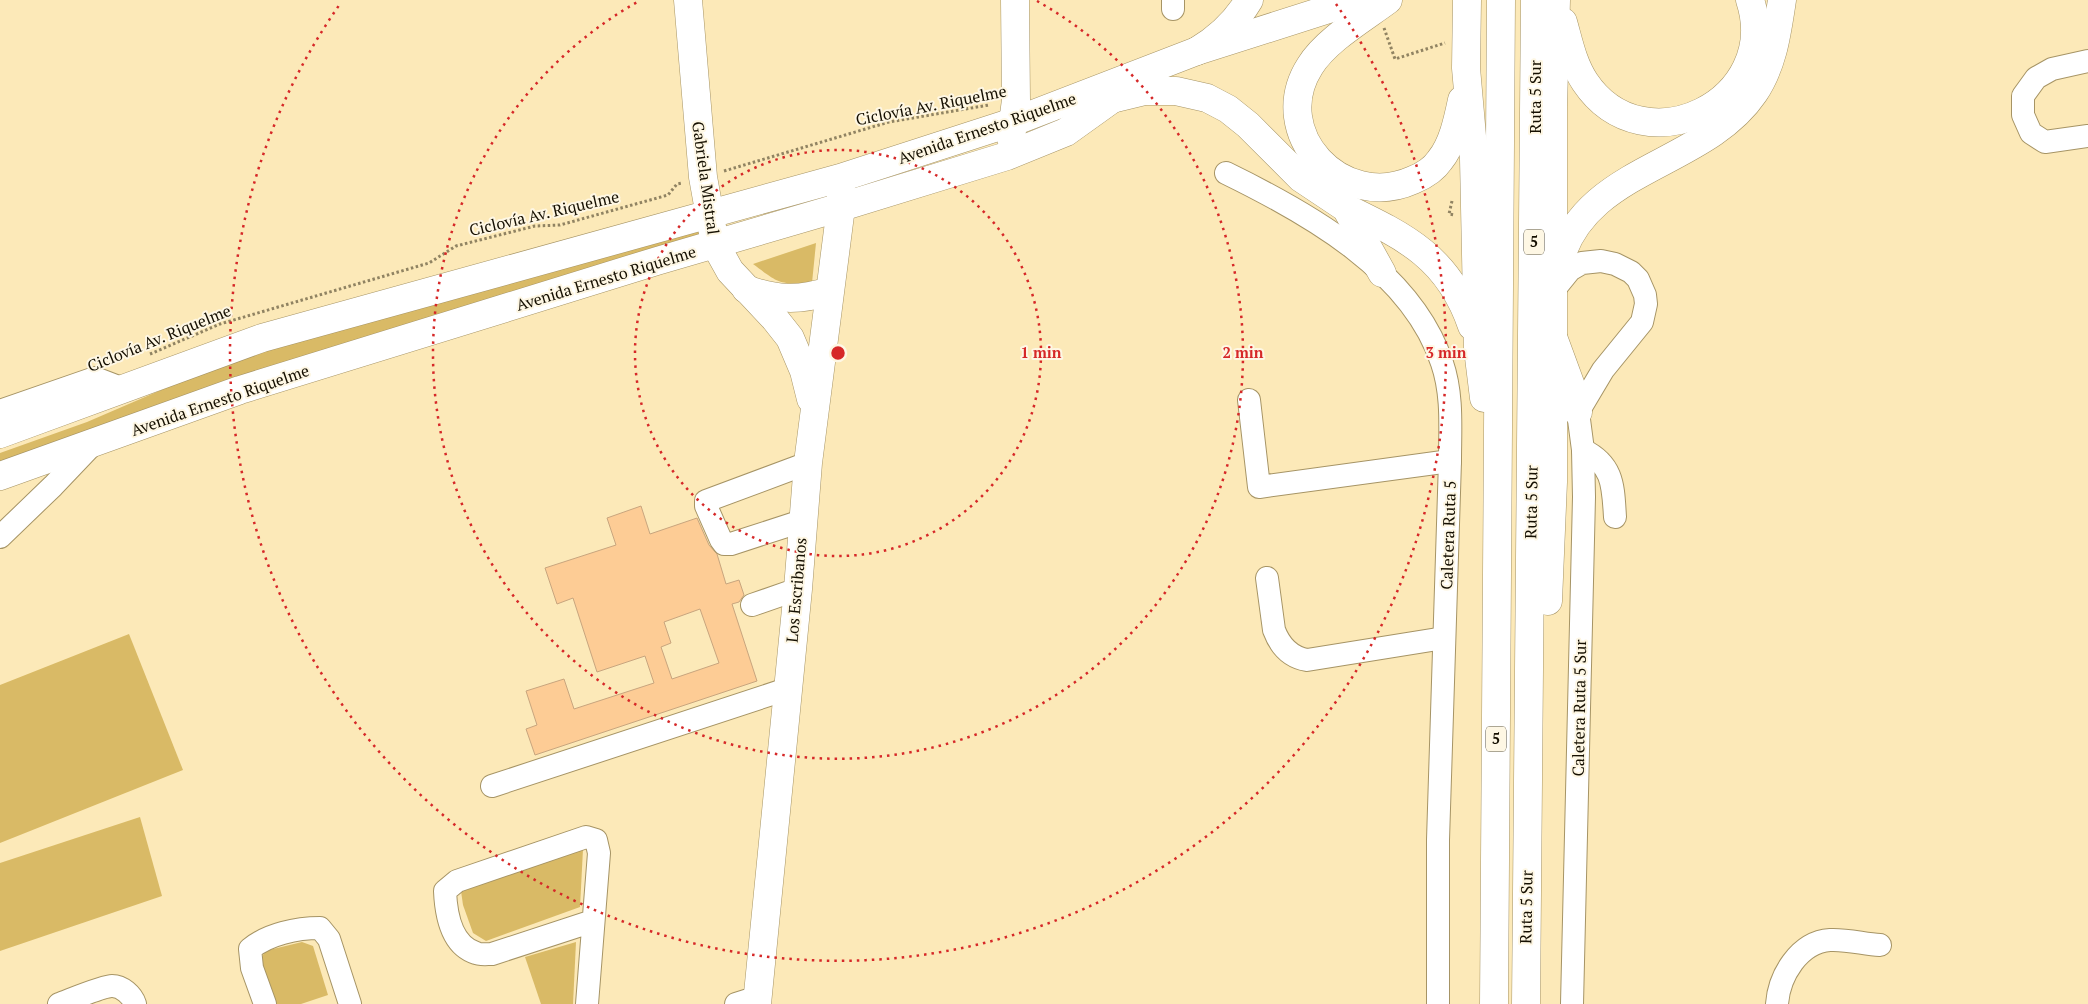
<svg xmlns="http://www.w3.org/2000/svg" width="2088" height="1004" viewBox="0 0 2088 1004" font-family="'PT Serif',serif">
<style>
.green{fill:#d9ba66}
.building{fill:#fdcc95;stroke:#c8a57e;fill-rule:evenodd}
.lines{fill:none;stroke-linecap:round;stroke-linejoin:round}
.minor-casing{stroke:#a69465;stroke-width:24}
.major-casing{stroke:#a69465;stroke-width:29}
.highway-casing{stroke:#a69465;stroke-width:29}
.path{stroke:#908362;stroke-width:3;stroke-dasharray:2.5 2.5;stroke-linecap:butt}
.minor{stroke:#fff;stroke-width:22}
.major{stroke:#fff;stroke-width:28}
.highway{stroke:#fff;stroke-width:28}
.ring{fill:none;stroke:#d62828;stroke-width:2.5;stroke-dasharray:2.5 5}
.labels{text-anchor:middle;stroke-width:4;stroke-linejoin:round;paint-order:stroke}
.shield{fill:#fef7e4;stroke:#5b5545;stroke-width:1}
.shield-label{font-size:15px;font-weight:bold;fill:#150f01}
.street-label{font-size:16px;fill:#150f01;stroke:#fef7e4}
.centre{fill:#d62828;stroke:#fef7e4;stroke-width:2.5}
.ring-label{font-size:15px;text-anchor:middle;font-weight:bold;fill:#d62828;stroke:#fef7e4;stroke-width:4;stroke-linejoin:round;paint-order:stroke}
</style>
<rect width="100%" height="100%" fill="#fce9b8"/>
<g class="green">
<path d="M702 226 705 236 0 467V453L87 422 203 372 245 357Z"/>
<path d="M816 243 812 283C778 284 780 284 753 264Z"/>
<path d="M129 634 183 770 0 843V685Z"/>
<path d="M140 817 162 896 0 951V863Z"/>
<path d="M583 849 580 907 486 941 473 933 463 905 461 891Z"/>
<path d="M302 942 313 946 328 995 301 1004H276L259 963 265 951Z"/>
<path d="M576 942 573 1004H541L525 957Z"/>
</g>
<path class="building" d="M641 506 650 534 697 518 709 545 717 554 726 584 739 580 744 595 739 602 732 604 757 681 535 755 526 729 537 725 526 691 564 679 574 709 654 683 645 656 597 672 573 598 557 604 545 568 616 545 607 518ZM700 609 719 663 672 679 661 647 671 643 664 622Z"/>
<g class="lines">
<g class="minor-casing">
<g id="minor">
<path d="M1173 0V9"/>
<path d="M2088 61 2052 69 2036 78 2023 96V115L2031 133 2045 142 2088 136"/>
<path d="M1226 173C1308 213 1412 271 1442 363 1453 395 1450 429 1450 461L1438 840V1004"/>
<path d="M1553 291 1570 270 1582 263 1601 261 1615 264 1631 272 1638 279 1645 295 1646 304 1642 322 1603 370 1578 412 1583 450 1584 497 1572 1004"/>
<path d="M1249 400 1259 487 1450 461"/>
<path d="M0 411 95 378 121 388"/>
<path d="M1583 450C1614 465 1613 487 1615 517"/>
<path d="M802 521 731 544H724L721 540 706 506V501L808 463"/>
<path d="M0 537 53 486 93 444"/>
<path d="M1267 578 1274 630C1280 646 1290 657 1307 660L1444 638"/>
<path d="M752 605 798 589"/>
<path d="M492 786 787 689"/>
<path d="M59 1004C70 1000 103 986 112 986 122 986 132 995 135 1004"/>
<path d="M265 1004 252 968 250 949C268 934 297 928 320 928L329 939 350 1004"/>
<path d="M587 1004 599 853 596 840 586 837 457 881 445 891C446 914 451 945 476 953 480 955 487 954 492 954L593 921"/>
<path d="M736 1004 758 997"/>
<path d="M1777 1004C1779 976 1799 942 1830 940 1846 939 1864 944 1880 945"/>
</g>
</g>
<g class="major-casing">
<g id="major">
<path d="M688 0 703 177 715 244 730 271 775 319 790 338 804 371 811 399"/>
<path d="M1556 0 1553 106V337L1571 386 1578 412"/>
<path d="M1563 22C1569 43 1573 64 1585 82 1644 170 1783 101 1750 0"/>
<path d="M1112 99 1145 91H1176L1207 98 1228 109 1248 125 1301 178 1346 208 1382 273"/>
<path d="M1011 138 1016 100 1015 0"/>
<path d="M1558 267C1581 167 1703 168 1754 93 1773 65 1777 33 1782 0"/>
<path d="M746 289C775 300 800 301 829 291"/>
<path d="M0 434 262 338 840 178 1013 122 1197 51 1357 0"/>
<path d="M0 476 240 390 657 261 841 207 1007 156 1066 132 1112 99 1127 92"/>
<path d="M757 1004 798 589 808 463 841 207V190"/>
</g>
</g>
<g class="highway-casing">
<g id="highway">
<path d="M1388 0C1364 18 1326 40 1310 66 1267 133 1342 212 1413 180 1423 176 1434 169 1440 160 1453 144 1458 119 1462 100"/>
<path d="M1467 0 1466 68 1474 159 1478 349 1484 398"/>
<path d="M1197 51C1219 38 1236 22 1249 0"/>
<path d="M1346 208C1406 237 1449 258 1472 326"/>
<path d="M1548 601 1553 482V337"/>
<path d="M1494 1004 1501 0"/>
<path d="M1526 1004 1535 0"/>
</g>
</g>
<g class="path">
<path d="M1384 28 1395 59 1445 43"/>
<path d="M724 171 889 122 989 105"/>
<path d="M1452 201 1449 214 1454 215"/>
<path d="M150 354 220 324 429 263 456 246 535 226 560 225 668 195 677 184 682 183"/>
</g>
<use href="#minor" class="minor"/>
<use href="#major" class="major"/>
<use href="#highway" class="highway"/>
</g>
<g class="ring">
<circle cx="838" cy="353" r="203"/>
<path d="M1037 1A405 405 0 1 1 639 1"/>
<path d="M1336 4A608 608 0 1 1 340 4"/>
</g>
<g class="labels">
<g class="shield">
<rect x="1524" y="229.5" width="20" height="25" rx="4"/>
<rect x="1486" y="726.5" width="20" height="25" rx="4"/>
</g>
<g class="shield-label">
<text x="1534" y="247">5</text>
<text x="1496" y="744">5</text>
</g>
<g class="street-label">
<text transform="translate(1535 97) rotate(-90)" y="6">Ruta 5 Sur</text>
<text transform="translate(931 105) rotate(-11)" y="6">Ciclovía Av. Riquelme</text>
<text transform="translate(987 128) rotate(-19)" y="6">Avenida Ernesto Riquelme</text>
<text transform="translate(706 178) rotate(82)" y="6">Gabriela Mistral</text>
<text transform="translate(544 213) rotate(-13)" y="6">Ciclovía Av. Riquelme</text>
<text transform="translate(606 278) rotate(-17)" y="6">Avenida Ernesto Riquelme</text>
<text transform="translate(159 338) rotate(-22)" y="6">Ciclovía Av. Riquelme</text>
<text transform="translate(220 400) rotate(-19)" y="6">Avenida Ernesto Riquelme</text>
<text transform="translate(1531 502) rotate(-89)" y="6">Ruta 5 Sur</text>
<text transform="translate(1448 535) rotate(-88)" y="6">Caletera Ruta 5</text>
<text transform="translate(796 590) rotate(-85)" y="6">Los Escribanos</text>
<text transform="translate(1579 708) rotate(-89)" y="6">Caletera Ruta 5 Sur</text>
<text transform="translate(1526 907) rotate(-89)" y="6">Ruta 5 Sur</text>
</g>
</g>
<circle cx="838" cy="353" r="8" class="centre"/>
<g class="ring-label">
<text x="1041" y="358">1 min</text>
<text x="1243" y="358">2 min</text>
<text x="1446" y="358">3 min</text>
</g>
</svg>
